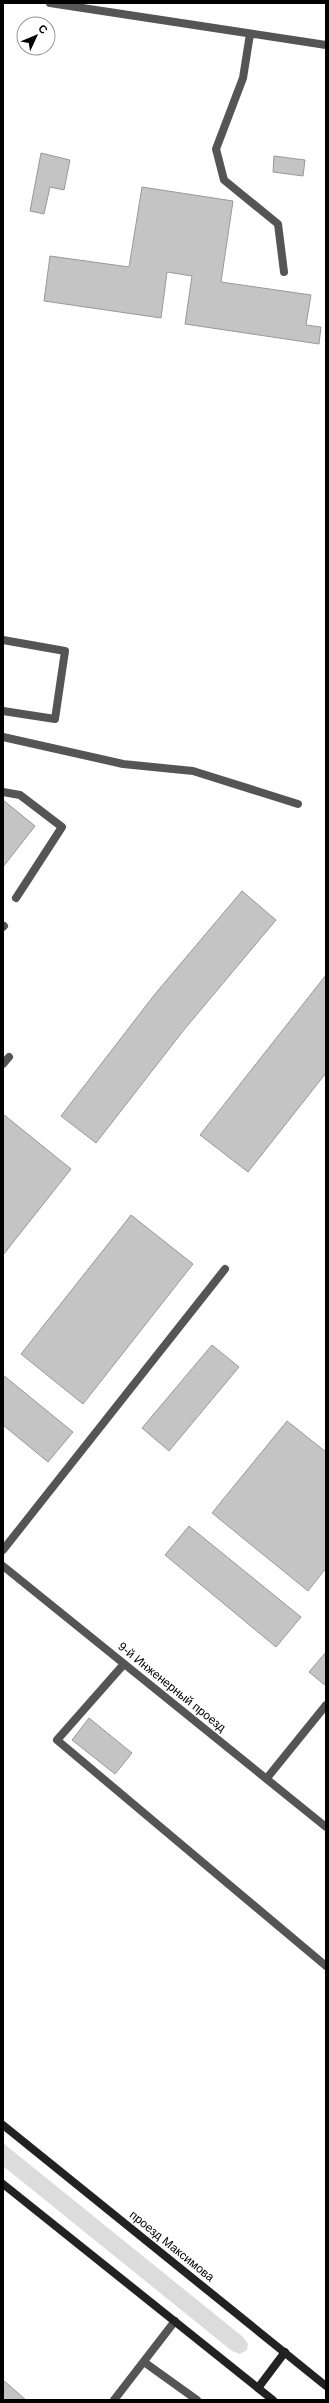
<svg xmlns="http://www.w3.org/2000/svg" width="329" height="2403" viewBox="0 0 329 2403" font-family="Arial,sans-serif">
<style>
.green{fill:#dcdcdc}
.building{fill:#c4c4c4;stroke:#999}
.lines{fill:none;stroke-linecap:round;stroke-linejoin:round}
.lane{stroke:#555;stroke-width:8}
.street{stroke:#555;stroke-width:8}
.secondary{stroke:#222;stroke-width:8}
.labels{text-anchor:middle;stroke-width:3;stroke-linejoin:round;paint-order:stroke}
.street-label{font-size:12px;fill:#000;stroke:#fff}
</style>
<rect width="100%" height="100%" fill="#fff"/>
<path class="green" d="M3 2143 243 2337 248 2344 247 2350 240 2354 232 2351 3 2166Z"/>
<g class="building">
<path d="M41 153 70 160 64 190 50 187 44 214 30 211Z"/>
<path d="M274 156 305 160 303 176 273 172Z"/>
<path d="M142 187 233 201 221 282 311 295 306 325 321 327 319 344 185 324 192 276 167 272 161 318 44 301 50 256 129 267Z"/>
<path d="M3 800 35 826 3 867Z"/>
<path d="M242 891 276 920 183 1031 96 1143 61 1116 155 994Z"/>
<path d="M326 975V1073L248 1172 200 1135Z"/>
<path d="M3 1114 71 1169 3 1255Z"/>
<path d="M131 1215 193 1264 83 1404 21 1354Z"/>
<path d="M212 1345 239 1367 169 1451 142 1428Z"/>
<path d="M3 1375 73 1432 48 1462 3 1425Z"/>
<path d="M287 1421 326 1452V1568L308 1591 212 1513Z"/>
<path d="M189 1526 301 1617 276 1647 165 1555Z"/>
<path d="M326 1652V1686L309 1672Z"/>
<path d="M89 1718 132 1753 115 1774 72 1740Z"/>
<path d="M3 2380 26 2400H3Z"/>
</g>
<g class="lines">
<g class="lane">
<path d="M250 34 243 78 216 149 224 180 278 224 284 272"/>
<path d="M3 640 65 651 55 719 3 711"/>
<path d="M3 737 123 764 193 771 298 804"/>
<path d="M3 792 20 795 62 827 16 898"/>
<path d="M3 927 4 926"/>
<path d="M3 1064 9 1057"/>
<path d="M3 1550 225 1269"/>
<path d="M124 1664 57 1740 326 1966"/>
<path d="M267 1778 326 1705"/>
<path d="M144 2362 197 2400"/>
<path d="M114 2400 175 2321"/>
</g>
<g class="street">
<path d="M50 3 326 45"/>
<path d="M3 1566 326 1827"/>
</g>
<g class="secondary">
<path d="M3 2125 326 2386"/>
<path d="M3 2184 273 2400"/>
<path d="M258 2388 285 2352"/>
</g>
</g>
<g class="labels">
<g class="street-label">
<text transform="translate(172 1687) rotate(39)" y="4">9-й Инженерный проезд</text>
<text transform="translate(172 2246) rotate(39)" y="4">проезд Максимова</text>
</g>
</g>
<rect width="329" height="2403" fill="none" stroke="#000000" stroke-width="8"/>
<g transform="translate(36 36) rotate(46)"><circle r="19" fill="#ffffff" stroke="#999999"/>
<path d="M0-3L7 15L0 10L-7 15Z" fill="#000000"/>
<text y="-6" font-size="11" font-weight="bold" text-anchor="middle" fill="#000000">С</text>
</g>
</svg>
